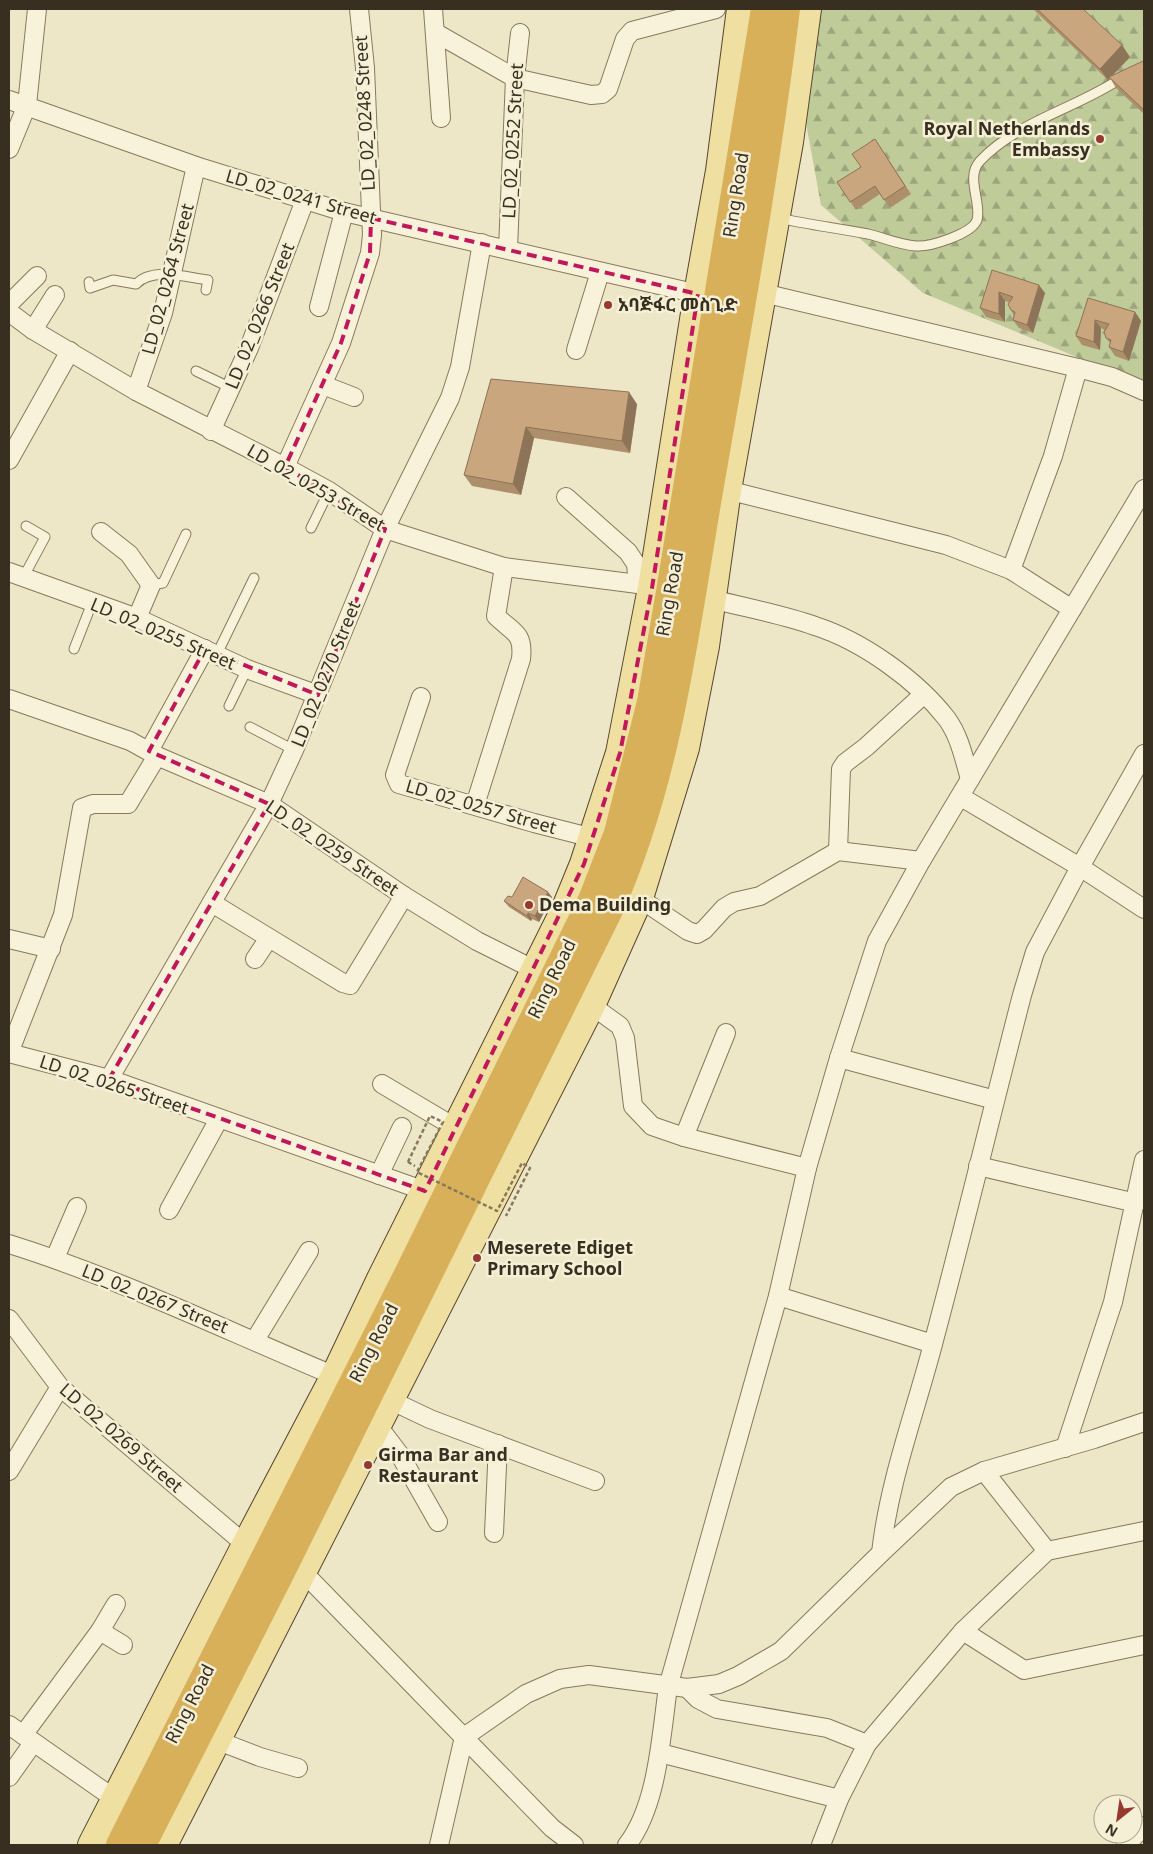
<svg xmlns="http://www.w3.org/2000/svg" width="1153" height="1854" viewBox="0 0 1153 1854" font-family="Georgia,'Noto Sans Ethiopic',serif">
<style>
.forest{fill:url(#forest-firs)}
.lines{fill:none;stroke-linecap:round;stroke-linejoin:round}
.lane-casing{stroke:#88795c;stroke-width:11}
.street-casing{stroke:#88795c;stroke-width:20}
.primary-casing{stroke:#564630;stroke-width:30}
.highway-casing{stroke:#564630;stroke-width:30}
.path{stroke:#88795c;stroke-width:2.5;stroke-dasharray:4 2.5;stroke-linecap:butt}
.lane{stroke:#f8f2da;stroke-width:9}
.street{stroke:#f8f2da;stroke-width:18}
.primary{stroke:#efdfa0;stroke-width:28}
.highway{stroke:#d9b05a;stroke-width:28}
.path-bridge{stroke:#88795c;stroke-width:2.5;stroke-dasharray:4 2.5;stroke-linecap:butt}
.wall{fill:#ae8f6c}
.shaded-wall{fill:#8d7458}
.building{fill:#caa67e;stroke:#8d7458}
.marked{fill:none;stroke:#c2185b;stroke-width:4;stroke-dasharray:10 6;stroke-linejoin:round}
.poi-dot{fill:#96392e;stroke:#f5efd6;stroke-width:2}
.labels{text-anchor:middle;stroke-width:5;stroke-linejoin:round;paint-order:stroke}
.street-label{font-size:18px;fill:#392f20;stroke:#f5efd6}
.poi-label{font-size:18px;font-weight:bold;fill:#392f20;stroke:#f5efd6;text-anchor:start}
</style>
<defs>
<pattern id="forest-firs" width="22" height="20" patternUnits="userSpaceOnUse" patternTransform="scale(1.25)"><rect width="22" height="20" fill="#c0cb9a"/><path d="M5 1l3.5 6h-7zM16 11l3.5 6h-7z" fill="#9da57d"/></pattern>
</defs>
<rect width="100%" height="100%" fill="#ede6c7"/>
<path class="forest" d="M815 9H1144V385L923 293 821 205 802 101Z"/>
<g class="lines">
<g class="lane-casing">
<g id="lane">
<path d="M779 218C809 225 838 228 868 234 885 238 899 245 916 246 930 247 972 234 977 220 982 203 965 177 980 161 1019 120 1078 108 1123 77"/>
<path d="M89 282 90 288 113 280 136 284C153 267 185 277 208 280L206 290"/>
<path d="M196 371 231 388"/>
<path d="M311 528 329 491"/>
<path d="M23 578 45 537 26 526"/>
<path d="M151 585 163 583 186 534"/>
<path d="M74 649 92 603"/>
<path d="M217 654 254 578"/>
<path d="M229 706 247 669"/>
<path d="M250 727 294 750"/>
</g>
</g>
<g class="street-casing">
<g id="street">
<path d="M433 9 441 118"/>
<path d="M436 33 515 78 591 95 602 94 608 89 625 39 632 31 716 9"/>
<path d="M9 100 196 166 344 212 698 294"/>
<path d="M9 149 27 105 37 9"/>
<path d="M508 249 515 78 520 33"/>
<path d="M763 293 1078 368 1112 377 1144 391"/>
<path d="M9 304 37 276"/>
<path d="M319 307 344 212"/>
<path d="M9 312 33 330 136 391 285 467 329 491 385 529 504 567 638 584 652 588"/>
<path d="M33 330 55 295"/>
<path d="M576 350 600 272"/>
<path d="M323 385 354 397"/>
<path d="M136 391 163 313 196 166"/>
<path d="M211 431 249 348 305 200"/>
<path d="M9 460 70 351"/>
<path d="M285 467 341 343 370 253 372 235 365 68 359 9"/>
<path d="M727 490 946 545 1011 570 1072 609"/>
<path d="M566 497 628 552 636 564 638 584"/>
<path d="M101 532 129 554 151 585 137 618"/>
<path d="M1011 570 1053 456 1078 368"/>
<path d="M9 572 137 618 247 669 318 695"/>
<path d="M712 599C746 608 782 614 815 626 862 641 917 680 947 719 960 737 964 759 970 779"/>
<path d="M421 697 395 775 399 784 534 823 593 838"/>
<path d="M9 699 130 741 157 756 269 804 404 896 477 941 535 970"/>
<path d="M149 751 205 649"/>
<path d="M961 797 1080 867 1144 909"/>
<path d="M475 805 521 659C524 632 513 633 496 616L504 567"/>
<path d="M838 851 841 769 845 763 866 747 924 694"/>
<path d="M639 898 688 931 697 934 704 930 724 908 734 902 760 896 838 851 921 861"/>
<path d="M212 903 343 983 350 985 404 896"/>
<path d="M9 939 51 949"/>
<path d="M255 959 269 938"/>
<path d="M591 1005 620 1026 625 1038 633 1106 652 1126 684 1137 807 1168"/>
<path d="M9 1053 109 1079 425 1191"/>
<path d="M9 1053 63 915 82 808 93 804H128L157 756"/>
<path d="M839 1058 995 1100"/>
<path d="M109 1079 269 804 294 750 385 529 450 398 460 367 482 243"/>
<path d="M382 1084 456 1128"/>
<path d="M684 1137 726 1033"/>
<path d="M978 1166 1136 1203"/>
<path d="M379 1175 402 1127"/>
<path d="M169 1210 219 1119"/>
<path d="M9 1244C121 1279 227 1331 335 1376"/>
<path d="M55 1258 77 1207"/>
<path d="M778 1296 933 1344"/>
<path d="M9 1319 60 1387 246 1545"/>
<path d="M255 1340 309 1251"/>
<path d="M390 1400 430 1419 595 1481"/>
<path d="M378 1426 400 1455 438 1522"/>
<path d="M1065 1448 1113 1302 1144 1160"/>
<path d="M9 1471 60 1387"/>
<path d="M984 1471 1047 1551"/>
<path d="M494 1533 498 1444"/>
<path d="M881 1553C889 1481 915 1413 933 1344 964 1228 992 1111 1022 995L1035 952 1080 867 1144 754"/>
<path d="M302 1571 552 1828 574 1845"/>
<path d="M100 1631 123 1645"/>
<path d="M963 1631 1047 1551 1144 1531"/>
<path d="M687 1688 698 1699 717 1709 827 1728 867 1744"/>
<path d="M9 1725 115 1799"/>
<path d="M23 1735 100 1631 116 1604"/>
<path d="M216 1740 260 1757 298 1768"/>
<path d="M660 1753 839 1799"/>
<path d="M9 1777 33 1743"/>
<path d="M439 1845 464 1737 526 1694 560 1679 589 1675 687 1688 719 1684 738 1676 781 1651 881 1553 951 1487 984 1471 1094 1439 1144 1422"/>
<path d="M627 1845C658 1805 661 1735 668 1687L778 1296 807 1168 839 1058 877 941 921 861 1144 489"/>
<path d="M821 1845 839 1799 867 1744 963 1631 1024 1670 1144 1645"/>
<path d="M1126 1845 1144 1826"/>
</g>
</g>
<g class="primary-casing">
<g id="primary">
<path d="M92 1845 246 1545 335 1376 381 1279 566 908 584 864 620 753 652 588 698 294 720 171 741 9"/>
<path d="M163 1845 591 1005 639 898 685 748 705 646 727 490 789 142 807 9"/>
</g>
</g>
<g class="highway-casing">
<g id="highway">
<path d="M120 1845 408 1274 592 900 618 833 651 702 670 592 765 9"/>
<path d="M142 1845 281 1572 609 910C668 779 684 637 708 497 736 335 766 172 786 9"/>
</g>
</g>
<path class="path" d="M408 1162 415 1166"/>
<use href="#lane" class="lane"/>
<use href="#street" class="street"/>
<use href="#primary" class="primary"/>
<use href="#highway" class="highway"/>
<path class="path-bridge" d="M408 1162 430 1116 443 1122 417 1172 497 1211 522 1163 530 1168 506 1216"/>
</g>
<g class="wall">
<path d="M1033 9H1083L1130 57 1113 75 1144 61V114L1116 88 1110 78 1108 80Z"/>
<path d="M875 139 911 194 890 208 880 194 856 210 837 182 861 167Z"/>
<path d="M992 270 1045 293 1033 333 1019 328 1013 320 1014 316 1011 310 1009 302 1005 301V322L986 317 980 308Z"/>
<path d="M1088 298 1135 312 1141 321 1129 361 1115 356 1109 347 1110 343 1106 338 1105 330 1101 328 1100 350 1082 345 1076 336Z"/>
<path d="M491 379 637 404 630 453 534 438 521 495 472 486 464 475Z"/>
<path d="M512 897H552L539 922 532 919 531 921 509 907 504 901Z"/>
</g>
<g class="shaded-wall">
<path d="M1122 45 1130 57 1108 80 1100 69Z"/>
<path d="M1039 285 1045 293 1033 333 1027 325Z"/>
<path d="M999 292 1005 301V322L999 314Z"/>
<path d="M1135 312 1141 321 1129 361 1123 352Z"/>
<path d="M1095 320 1101 328 1100 350 1094 342Z"/>
<path d="M629 392 637 404 630 453 622 441Z"/>
<path d="M526 427 534 438 521 495 513 484Z"/>
<path d="M548 892 552 897 539 922 535 916Z"/>
<path d="M528 913 532 919 531 921 527 916Z"/>
</g>
<g class="building">
<path d="M1037 9H1083L1122 45 1100 69Z"/>
<path d="M1143 61H1144V110L1109 77Z"/>
<path d="M875 139 905 186 884 200 875 186 850 202 837 182 861 167 852 154Z"/>
<path d="M992 270 1039 285 1027 325 1013 320 1015 312 1011 310 1008 304 1013 297 999 292V314L980 308Z"/>
<path d="M1088 298 1135 312 1123 352 1109 347 1111 340 1106 338 1104 332 1109 324 1095 320 1094 342 1076 336Z"/>
<path d="M491 379 629 392 622 441 526 427 513 484 464 475Z"/>
<path d="M523 877 548 892 535 916 528 913 527 916 504 901 508 896 512 897Z"/>
</g>
<path class="marked" d="M371 218 698 294 652 588 620 753 584 864 425 1191 109 1079 269 804 149 751 205 649 318 695 385 529 285 467 341 343 370 253Z"/>
<g class="poi-dot">
<circle cx="1100" cy="139" r="5"/>
<circle cx="608" cy="305" r="5"/>
<circle cx="529" cy="905" r="5"/>
<circle cx="477" cy="1258" r="5"/>
<circle cx="368" cy="1465" r="5"/>
</g>
<g class="labels">
<g class="street-label">
<text transform="translate(365 113) rotate(-93)" y="6">LD_02_0248 Street</text>
<text transform="translate(513 141) rotate(-87)" y="6">LD_02_0252 Street</text>
<text transform="translate(736 195) rotate(-81)" y="6">Ring Road</text>
<text transform="translate(301 197) rotate(16)" y="6">LD_02_0241 Street</text>
<text transform="translate(168 279) rotate(-75)" y="6">LD_02_0264 Street</text>
<text transform="translate(260 316) rotate(-68)" y="6">LD_02_0266 Street</text>
<text transform="translate(316 488) rotate(30)" y="6">LD_02_0253 Street</text>
<text transform="translate(670 594) rotate(-80)" y="6">Ring Road</text>
<text transform="translate(163 634) rotate(23)" y="6">LD_02_0255 Street</text>
<text transform="translate(326 674) rotate(-68)" y="6">LD_02_0270 Street</text>
<text transform="translate(481 807) rotate(16)" y="6">LD_02_0257 Street</text>
<text transform="translate(332 848) rotate(34)" y="6">LD_02_0259 Street</text>
<text transform="translate(552 979) rotate(-64)" y="6">Ring Road</text>
<text transform="translate(114 1085) rotate(18)" y="6">LD_02_0265 Street</text>
<text transform="translate(155 1299) rotate(22)" y="6">LD_02_0267 Street</text>
<text transform="translate(374 1343) rotate(-63)" y="6">Ring Road</text>
<text transform="translate(121 1438) rotate(41)" y="6">LD_02_0269 Street</text>
<text transform="translate(190 1704) rotate(-63)" y="6">Ring Road</text>
</g>
<g class="poi-label">
<text x="1090" y="135" text-anchor="end">Royal Netherlands<tspan x="1090" dy="21">Embassy</tspan></text>
<text x="618" y="311">አባጅፋር መስጊድ</text>
<text x="539" y="911">Dema Building</text>
<text x="487" y="1254">Meserete Ediget<tspan x="487" dy="21">Primary School</tspan></text>
<text x="378" y="1461">Girma Bar and<tspan x="378" dy="21">Restaurant</tspan></text>
</g>
</g>
<rect width="1153" height="1854" fill="none" stroke="#392f20" stroke-width="20"/>
<g transform="translate(1118 1819) rotate(210)"><circle r="24" fill="#f5efd6" stroke="#aaa28d"/>
<path d="M0-4L9 19L0 12L-9 19Z" fill="#96392e"/>
<text y="-8" font-size="14" font-weight="bold" text-anchor="middle" fill="#392f20">N</text>
</g>
</svg>
